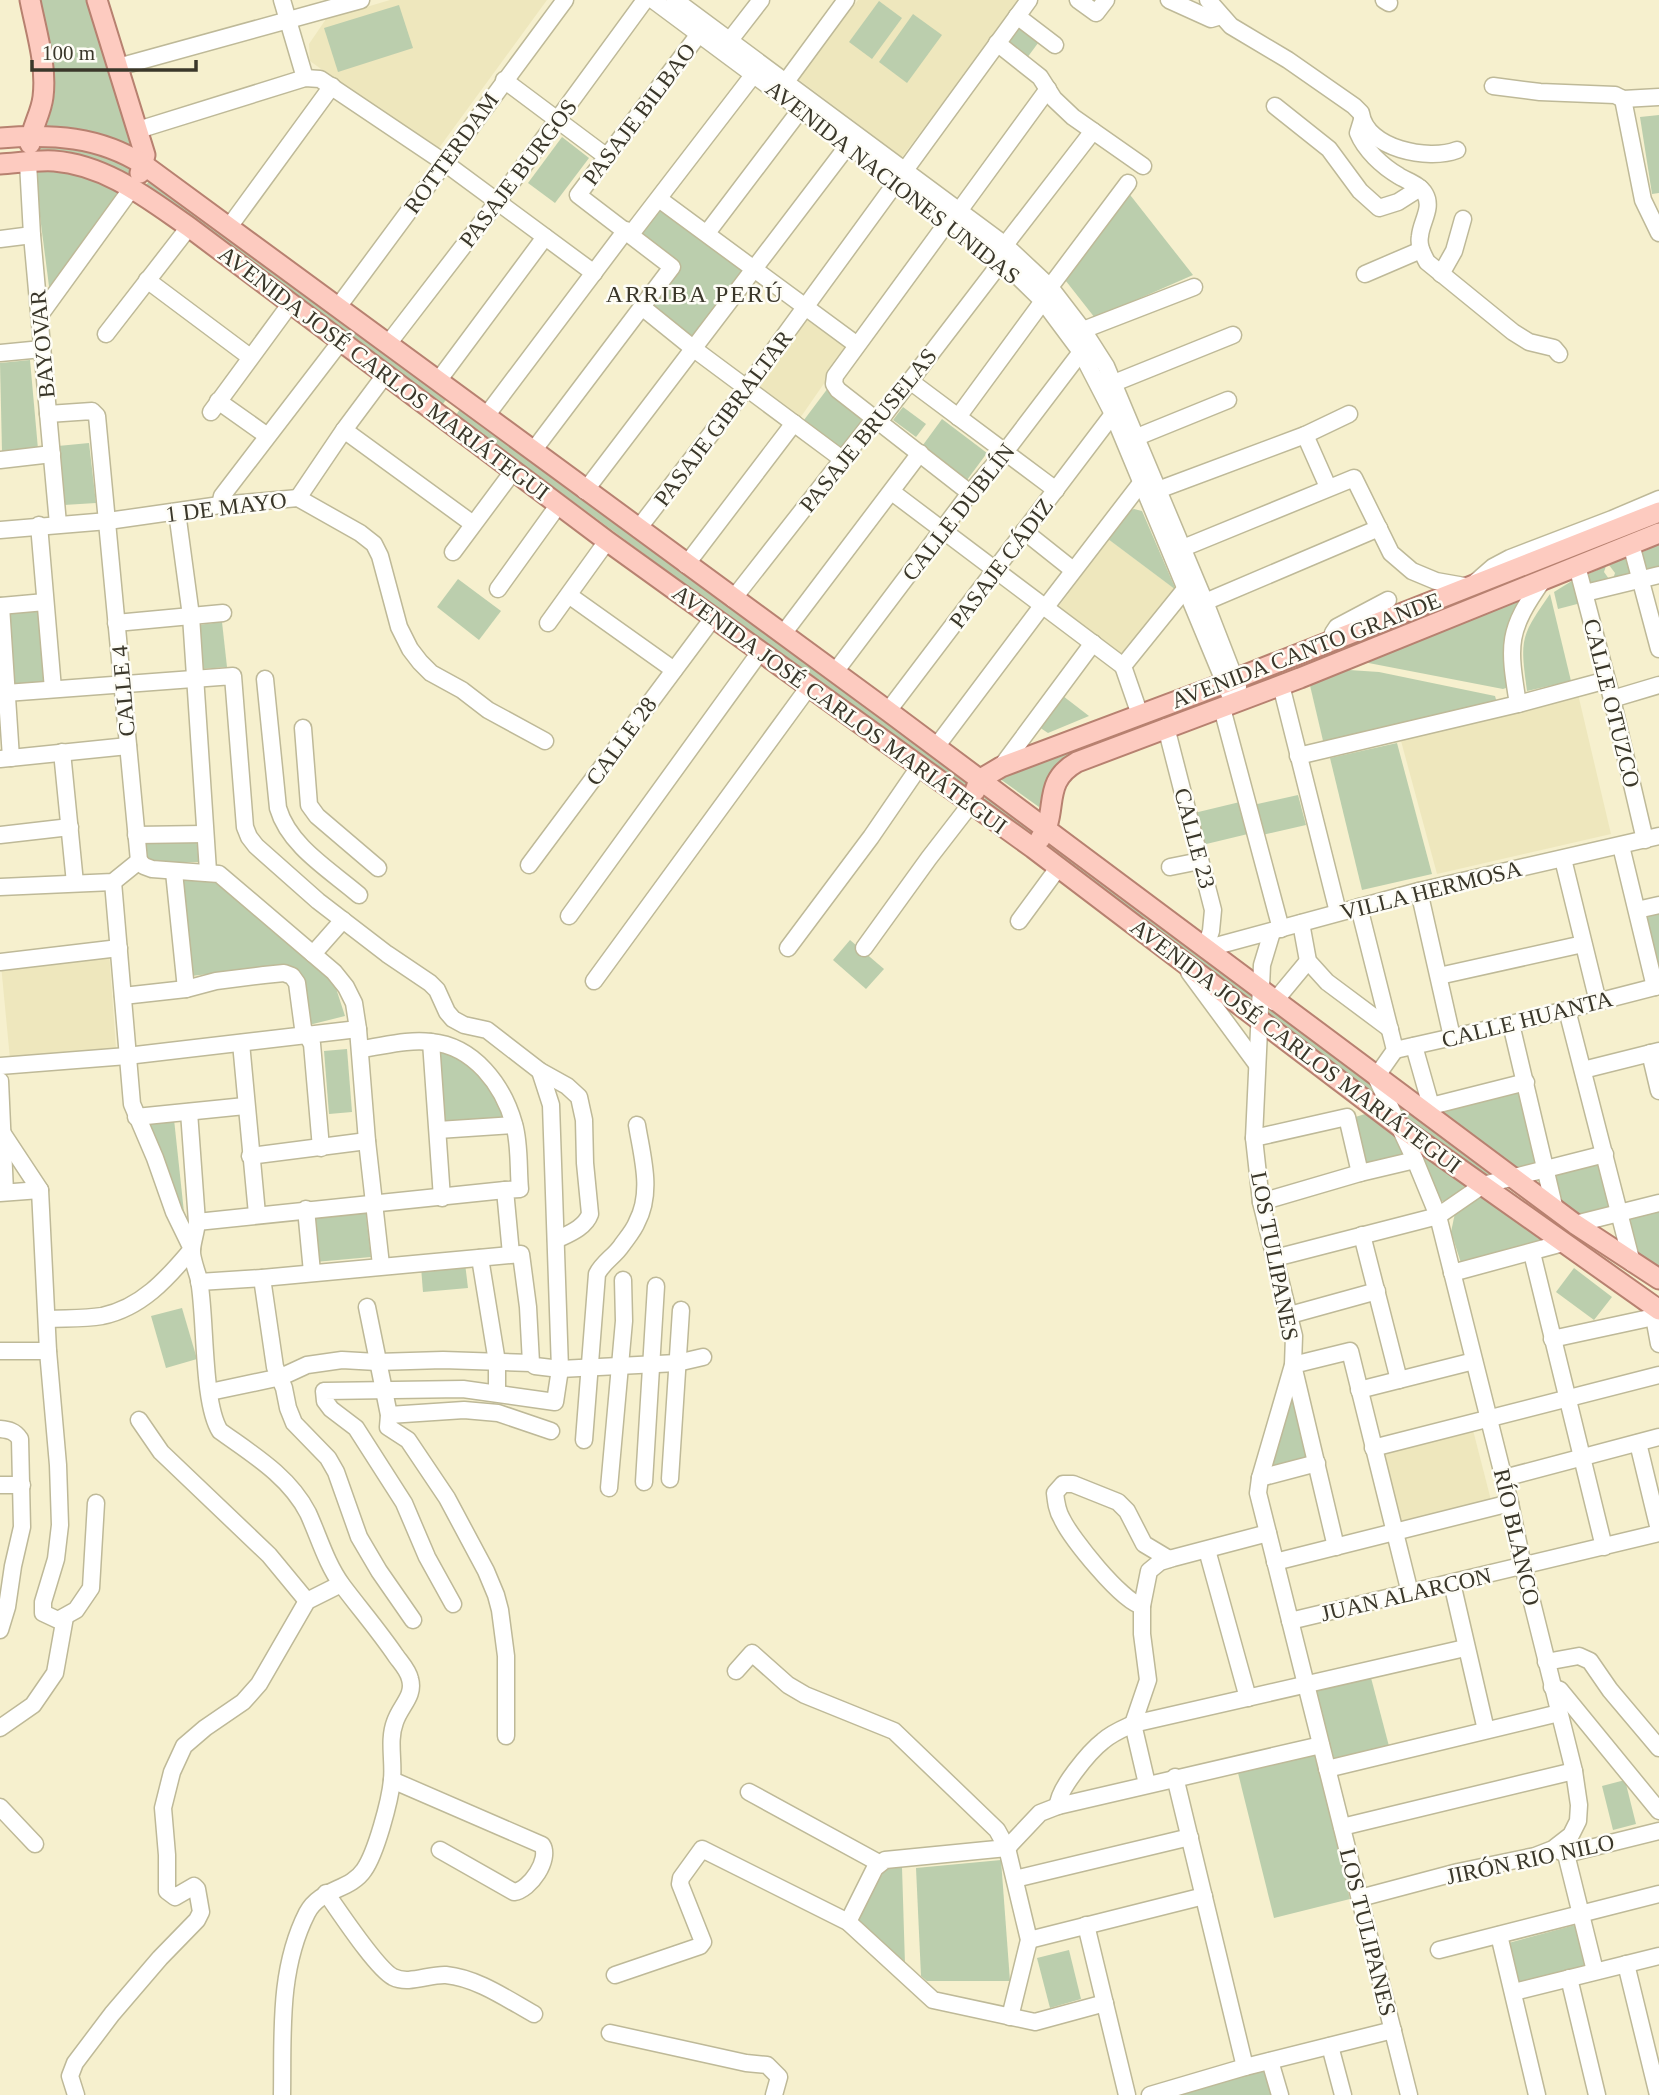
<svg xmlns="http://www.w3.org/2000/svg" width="1659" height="2095" viewBox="0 0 1659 2095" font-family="'Times New Roman',serif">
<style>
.built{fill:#eee7bd}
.green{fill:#bbcead}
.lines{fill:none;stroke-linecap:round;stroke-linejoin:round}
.minor-casing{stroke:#beb998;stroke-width:19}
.major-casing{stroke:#b78170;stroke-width:23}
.minor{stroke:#fff;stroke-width:16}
.major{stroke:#fdcbc0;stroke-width:19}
.labels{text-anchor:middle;stroke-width:5;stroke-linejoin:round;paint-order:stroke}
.street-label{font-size:23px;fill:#3a372a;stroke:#fefdf6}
.neighbourhood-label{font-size:24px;letter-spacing:2px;fill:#3a372a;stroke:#fefdf6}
</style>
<rect width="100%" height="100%" fill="#f6f0ce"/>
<g class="built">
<path d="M390 0H547L436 152 310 61 309 44 326 19Z"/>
<path d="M858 0H1020L902 157 798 79Z"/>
<path d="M807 315 850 346 798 421 754 387Z"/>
<path d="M1108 539 1176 590 1127 658 1057 609Z"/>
<path d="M1578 694 1611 834 1437 874 1401 741Z"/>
<path d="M109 952 116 1048 10 1059 1 965Z"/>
<path d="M1473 1430 1492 1504 1400 1524 1380 1451Z"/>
</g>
<g class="green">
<path d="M37 0H93L133 150 46 128 53 104 55 88Z"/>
<path d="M879 1 902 18 872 59 849 42Z"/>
<path d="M399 5 413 48 338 72 324 28Z"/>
<path d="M913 14 942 35 907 83 879 62Z"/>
<path d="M1020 23 1041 39 1024 62 1003 45Z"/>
<path d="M1659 115V193L1652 194 1640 117Z"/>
<path d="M562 137 589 158 555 203 528 183Z"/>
<path d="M33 140 70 142 138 167 130 178C98 156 70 155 32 153Z"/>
<path d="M34 170H63L94 175 124 190 50 294Z"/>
<path d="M151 178 449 396 442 405 144 188Z"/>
<path d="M1127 191 1193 275 1095 318 1062 276Z"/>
<path d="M660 202 751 267 692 344 645 307 675 267 634 234Z"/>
<path d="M30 360 38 449 2 452 0 363Z"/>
<path d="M828 388 871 421 843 457 801 424Z"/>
<path d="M462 406 972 777 965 791 456 415Z"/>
<path d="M903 407 926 424 916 437 893 420Z"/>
<path d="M942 419 987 453 967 480 923 445Z"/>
<path d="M89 443 96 503 64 505 58 446Z"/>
<path d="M1134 509 1142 511 1176 590 1108 539 1129 511Z"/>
<path d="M1659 544V568L1645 571 1641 553Z"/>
<path d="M1630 556 1635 574 1613 579 1615 573 1609 565Z"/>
<path d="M1606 566 1604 572 1609 579 1587 585 1584 576Z"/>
<path d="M458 579 501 611 479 640 437 607Z"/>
<path d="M1575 579 1581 603 1558 609 1554 592Z"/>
<path d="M1535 587 1509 687 1503 689 1353 660Z"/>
<path d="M1550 594 1571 681 1527 691C1520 639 1520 637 1550 594Z"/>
<path d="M42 606 48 686 9 690 3 610Z"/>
<path d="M222 622 227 667 202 669 198 625Z"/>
<path d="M1349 670 1379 672 1495 696 1497 703 1324 745 1308 677Z"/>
<path d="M1220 690 1223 700 1061 764 1039 807 996 776Z"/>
<path d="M1063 696 1089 716 1048 733 1039 727Z"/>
<path d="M1397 743 1432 874 1362 890 1330 758Z"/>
<path d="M1298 795 1306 825 1262 835 1253 805Z"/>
<path d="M987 796 1034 830 1031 835 1026 836 983 804 984 799Z"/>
<path d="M1244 801 1252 833 1198 846 1190 814Z"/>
<path d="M196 837 199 862 148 863 142 857 140 838Z"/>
<path d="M1049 842 1256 991 1255 1006 1047 851 1046 845Z"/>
<path d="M214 876 334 982 345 1016 305 1026 299 976 263 968 191 976 179 877Z"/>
<path d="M1659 911V981L1643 916Z"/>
<path d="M850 940 884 969 866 989 833 960Z"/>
<path d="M1265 1003 1377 1082 1381 1102 1264 1014Z"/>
<path d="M433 1047 460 1058 481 1070 510 1118 440 1129Z"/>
<path d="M347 1049 352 1112 329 1114 324 1051Z"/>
<path d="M1524 1085 1544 1165 1520 1171 1439 1111Z"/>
<path d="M1393 1096 1498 1173 1487 1178 1401 1116Z"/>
<path d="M173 1110 186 1231 135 1113Z"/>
<path d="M1375 1111 1395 1127 1410 1160 1365 1169 1352 1118Z"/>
<path d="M1417 1148 1473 1184 1445 1201H1439Z"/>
<path d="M1601 1159 1614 1210 1575 1218 1559 1206 1550 1170Z"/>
<path d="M1483 1192 1551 1242 1461 1263 1451 1232 1455 1213Z"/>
<path d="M365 1205 371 1257 315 1262 309 1211Z"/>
<path d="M1659 1207V1267L1638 1254 1627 1216Z"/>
<path d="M465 1263 468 1288 423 1292 421 1267Z"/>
<path d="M1574 1268 1612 1297 1594 1320 1556 1292Z"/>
<path d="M182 1308 197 1359 166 1368 151 1316Z"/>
<path d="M1291 1380 1311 1462 1266 1473Z"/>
<path d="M1370 1674 1390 1750 1332 1766 1314 1689Z"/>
<path d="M1315 1750 1350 1899 1274 1918 1237 1769Z"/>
<path d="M1625 1780 1636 1824 1613 1830 1602 1786Z"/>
<path d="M1001 1860 1010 1981H927L921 1976 916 1868Z"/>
<path d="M902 1867 905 1965 853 1923 886 1868Z"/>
<path d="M1575 1925 1586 1967 1516 1984 1505 1944Z"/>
<path d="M1069 1950 1081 1999 1050 2008 1037 1958Z"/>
<path d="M1268 2067 1276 2095H1167Z"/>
</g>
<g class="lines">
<g class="minor-casing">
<g id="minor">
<path d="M282 0 305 78"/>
<path d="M653 0 949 220 1002 261 1043 301 1081 352 1113 414 1229 693"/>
<path d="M675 0 1005 245 1050 287 1083 330 1106 366 1205 602 1238 687"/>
<path d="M1078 0 1096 13 1106 0"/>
<path d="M1169 0 1211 19 1221 16"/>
<path d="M1208 0 1231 26 1288 60 1354 106 1361 113C1366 149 1429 161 1457 150"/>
<path d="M1384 0 1389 3"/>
<path d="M1017 16 1055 45"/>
<path d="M730 40 761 0"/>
<path d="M997 43 1040 77 1054 99 1073 117 1143 166"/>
<path d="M118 67 361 0"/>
<path d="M504 80 607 157"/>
<path d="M1493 86 1540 92 1615 95 1623 99 1659 97"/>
<path d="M782 87 846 0"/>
<path d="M1623 99 1643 200 1659 233"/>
<path d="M1275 106 1329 149 1360 191 1379 208 1398 202 1420 188"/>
<path d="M1362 120 1358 133C1365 150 1382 166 1399 176 1407 181 1420 185 1425 194 1433 208 1421 222 1420 236 1418 246 1423 254 1427 262L1513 332 1529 342 1554 348 1559 354"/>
<path d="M138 130 305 78 320 79 445 163 594 273"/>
<path d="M28 163 32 235 58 524"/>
<path d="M659 199 857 345"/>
<path d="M959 211 1048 89"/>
<path d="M949 220 835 376 834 384 838 390 970 493"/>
<path d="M229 227 332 86"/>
<path d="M707 233 801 109"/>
<path d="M631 234 754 74"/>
<path d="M0 239 32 235"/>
<path d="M1005 245 1093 131"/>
<path d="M1365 274 1421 250"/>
<path d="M1441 274 1454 251 1463 219"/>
<path d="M147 280 250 357"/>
<path d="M338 307 565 0"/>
<path d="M642 307 694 349 842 459"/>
<path d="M40 315 132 188"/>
<path d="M1083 330 1194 287"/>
<path d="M106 334 189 227"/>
<path d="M388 344 498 201 645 0"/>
<path d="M0 353 42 349"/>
<path d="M438 381 545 237"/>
<path d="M910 381 1056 490"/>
<path d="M1114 383 1233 335"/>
<path d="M218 401 266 435"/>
<path d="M211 412 291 303"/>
<path d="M48 414 92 411 97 416 139 861"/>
<path d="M486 416 626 230"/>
<path d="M958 417 1043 301 1050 287 1128 183"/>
<path d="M344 430 473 524"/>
<path d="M1305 435 1328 487"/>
<path d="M1137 437 1228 400"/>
<path d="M533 451 672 267 578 195 699 34"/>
<path d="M0 460 52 454"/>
<path d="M1158 490 1305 435 1349 414"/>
<path d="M585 491 849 144"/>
<path d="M892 492 1123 666"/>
<path d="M298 498 344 430 385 375"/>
<path d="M220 505 222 496 341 341"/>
<path d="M177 512 191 616 208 871"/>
<path d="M39 525 53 689"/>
<path d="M638 529 747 387 1029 0"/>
<path d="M0 530 108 521 220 505 298 498 360 533 374 544 380 556 399 627 410 649 420 662 431 673 462 690 488 710 545 741"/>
<path d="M1024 531 1073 570"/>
<path d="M1631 544 1659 649"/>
<path d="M1183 548 1354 478 1391 553 1412 571 1436 581 1470 587 1493 567 1510 558 1612 519 1659 499"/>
<path d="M453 552 514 470"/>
<path d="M686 565 794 423"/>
<path d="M1577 566 1612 699 1645 840"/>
<path d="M498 589 559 504"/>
<path d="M1585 593 1659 575"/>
<path d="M570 596 674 670"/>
<path d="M733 599 871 423 884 415 1002 261"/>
<path d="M1205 602 1379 528"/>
<path d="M0 606 45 602"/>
<path d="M1 606 11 758"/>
<path d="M1045 608 1141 483 1148 479"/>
<path d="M116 623 223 613"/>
<path d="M548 623 607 541"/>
<path d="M783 634 920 453"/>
<path d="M1333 640V633L1337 627 1388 600"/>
<path d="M1123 666 1186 588"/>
<path d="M1123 666 1140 715"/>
<path d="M835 672 970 493 1005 452 1081 352"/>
<path d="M265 679 278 808C289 846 330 870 359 895"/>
<path d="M1281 685 1338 912"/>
<path d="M6 693 233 676 245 827 249 837 256 846 318 901 387 954 430 983 437 990 447 1012 453 1019 464 1025 487 1030 540 1071 567 1086 579 1097 584 1120 585 1163 590 1214C585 1228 568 1234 556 1240"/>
<path d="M1612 699 1659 685"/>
<path d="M1518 704C1508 643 1507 631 1543 580"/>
<path d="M1222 708 1281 929"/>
<path d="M888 711 1113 414"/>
<path d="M1166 727 1213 910 1211 931 1205 949"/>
<path d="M303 728 309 805 317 816 378 868"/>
<path d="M936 747 1042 606"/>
<path d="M62 752 75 883"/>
<path d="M1298 756 1518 704 1607 680"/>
<path d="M0 759 128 746"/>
<path d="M1001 767 1093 643"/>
<path d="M0 835 70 827"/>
<path d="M136 835 205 834"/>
<path d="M1621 846 1655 987"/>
<path d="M1563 859 1598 1002"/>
<path d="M139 861 144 866 152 869 219 874 334 972 346 987 354 1003 358 1029 367 1141 381 1265"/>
<path d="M529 865 713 618"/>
<path d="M1170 867 1200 861"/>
<path d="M174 872 186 989"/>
<path d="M0 887 113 882 139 861"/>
<path d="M1419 891 1452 1037"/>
<path d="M1359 907 1395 1050 1376 1077 1415 1160 1438 1216 1510 1503 1523 1566 1574 1771 1579 1805 1578 1821 1571 1835 1553 1849 1535 1856 1458 1872 1360 1898"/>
<path d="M1637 910 1659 905"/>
<path d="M569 916 760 652"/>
<path d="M1019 921 1058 868"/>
<path d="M1301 923 1308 961 1327 982 1390 1029"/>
<path d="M1272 932 1262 965 1254 1138 1261 1202 1294 1336 1293 1365 1260 1478 1258 1493 1409 2095"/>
<path d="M788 948 871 837 919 767"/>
<path d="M864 948 929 858 970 805"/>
<path d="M1205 949 1419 891 1659 836"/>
<path d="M313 954 343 920"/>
<path d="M0 962 119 948"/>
<path d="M1189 972 1256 1063"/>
<path d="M1439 976 1583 944"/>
<path d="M594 981 808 688"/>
<path d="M123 996 186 989 216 981 264 975 284 973 292 976 297 983 303 1028 312 1044 321 1148"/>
<path d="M1274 1002 1308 961"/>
<path d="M1567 1010 1632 1263"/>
<path d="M1511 1024 1555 1210"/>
<path d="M431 1042 442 1198"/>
<path d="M241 1043 257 1214"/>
<path d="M1414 1046 1431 1106"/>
<path d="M361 1049C384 1046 408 1039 431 1042 474 1046 503 1085 514 1124 520 1144 518 1169 520 1189L505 1190 511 1254"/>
<path d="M1395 1050 1511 1024 1659 986"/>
<path d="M1650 1053 1659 1091"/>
<path d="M0 1066 127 1056 358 1029"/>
<path d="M1583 1070 1659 1051"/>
<path d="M0 1081 5 1192"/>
<path d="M189 1112 197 1222C196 1232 193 1240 192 1249 191 1258 197 1271 199 1280 206 1317 202 1403 220 1431 252 1454 289 1476 308 1513 319 1537 326 1563 342 1585 360 1609 379 1631 396 1656 401 1663 408 1670 410 1679 415 1696 400 1706 395 1722 388 1740 394 1761 392 1780 390 1801 376 1853 364 1870 350 1891 320 1888 307 1913 278 1970 283 2034 282 2095"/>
<path d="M1424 1112 1431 1106 1526 1082"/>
<path d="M136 1117 245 1106"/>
<path d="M438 1130 514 1125"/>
<path d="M3 1134 40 1190 48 1351 58 1465 60 1525 56 1559 43 1602V1613L58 1620 76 1610 91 1588 96 1503"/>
<path d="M1254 1138 1347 1117 1360 1173"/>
<path d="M250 1156 367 1141"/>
<path d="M0 1193 40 1190"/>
<path d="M1261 1202 1360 1173 1415 1160"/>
<path d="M306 1209 312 1272"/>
<path d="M197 1222 505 1190"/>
<path d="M1575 1224 1659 1203"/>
<path d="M1362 1235 1399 1380"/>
<path d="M1532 1253 1604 1547"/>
<path d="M480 1258 497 1362V1392"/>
<path d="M1275 1258 1438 1216 1483 1185 1605 1154"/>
<path d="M1452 1273 1563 1243"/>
<path d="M262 1278 275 1367 284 1388 288 1408 294 1423 328 1458 336 1472 359 1537 379 1571 413 1620"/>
<path d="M199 1282 262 1278 521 1254 528 1307 531 1363"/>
<path d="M367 1307 389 1415 388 1427 408 1440 447 1498 486 1571 496 1595 500 1610 506 1656V1736"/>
<path d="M1659 1311 1654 1317 1659 1344"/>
<path d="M1290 1315 1377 1291"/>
<path d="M48 1319C65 1318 84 1319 102 1316 141 1308 167 1279 192 1249L174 1212 155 1158 132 1104 113 882"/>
<path d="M1552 1339 1654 1317"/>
<path d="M0 1351H48"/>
<path d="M1359 1390 1474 1361"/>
<path d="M210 1392 281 1377 307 1365 342 1360 377 1362 443 1360 531 1363 535 1366 560 1369 677 1363 703 1357"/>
<path d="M389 1415 464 1410 498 1413 551 1431"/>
<path d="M139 1420 161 1452 269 1555 307 1601"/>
<path d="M0 1429C9 1430 15 1431 20 1439L22 1527 13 1566 7 1607 0 1630"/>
<path d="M584 1440 597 1274C603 1262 615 1256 622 1245 627 1238 634 1230 637 1222 653 1192 642 1156 637 1125"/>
<path d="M1638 1443 1659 1530"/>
<path d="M1373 1448 1659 1375"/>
<path d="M1260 1478 1317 1463"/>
<path d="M1504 1478 1659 1437"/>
<path d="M670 1479 681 1310"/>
<path d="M644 1482 656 1286"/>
<path d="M0 1485H22"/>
<path d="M609 1488 624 1321 623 1280"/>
<path d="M1336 1547 1293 1365 1350 1351 1410 1593"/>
<path d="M1207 1550 1248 1698"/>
<path d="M1275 1562 1510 1503"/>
<path d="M1452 1583 1486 1730"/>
<path d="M453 1604 427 1557 404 1503 356 1428 331 1409 325 1401 324 1391 463 1389 555 1402 560 1369 551 1105 540 1071"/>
<path d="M1142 1606C1122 1602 1071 1538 1062 1519 1057 1511 1056 1502 1055 1493L1063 1484H1073L1118 1502 1127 1511 1144 1544 1169 1559"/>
<path d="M1290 1621 1659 1533"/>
<path d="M1546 1662 1579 1656 1590 1661 1610 1690 1659 1748"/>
<path d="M736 1671 752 1653 788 1685 805 1695 894 1731 997 1830 1007 1848 1029 1940 1010 2017"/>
<path d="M1552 1687 1560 1690 1659 1811"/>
<path d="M0 1728 33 1705 55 1673 65 1617"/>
<path d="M1327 1769 1559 1713"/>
<path d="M1175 1777 1245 2067"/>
<path d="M392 1780 542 1845C551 1859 530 1890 514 1892L440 1850"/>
<path d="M1147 1784 1133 1724 1148 1680 1142 1634V1606L1149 1571 1160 1562 1173 1558 1268 1533"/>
<path d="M749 1792 879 1863"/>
<path d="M1058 1806C1057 1790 1090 1751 1103 1741 1112 1733 1122 1729 1133 1724L1465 1648"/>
<path d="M0 1807 35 1844"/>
<path d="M1342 1827 1574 1771"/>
<path d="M1559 1851 1566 1854 1659 1831"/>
<path d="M1566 1854 1595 1971"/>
<path d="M1015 1879 1190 1837"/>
<path d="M326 1893C339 1911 376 1968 393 1977 409 1985 429 1974 446 1975 477 1978 507 1999 534 2014"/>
<path d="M848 1922 875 1868 885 1860 1007 1848 1040 1813 1058 1806 1321 1745"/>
<path d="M1086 1925 1127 2095"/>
<path d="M1499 1935 1537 2095"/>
<path d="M1029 1940 1204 1896"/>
<path d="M1439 1950 1659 1894"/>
<path d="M1626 1964 1658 2095"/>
<path d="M615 1975 700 1946 703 1942 680 1884 681 1878 702 1849 848 1922 933 2000 1035 2022 1105 2003"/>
<path d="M1569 1978 1597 2095"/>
<path d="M1514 1992 1659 1956"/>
<path d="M610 2033 746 2063 767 2065 779 2077 774 2095"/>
<path d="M1330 2046 1343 2095"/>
<path d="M1270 2061 1280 2095"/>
<path d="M76 2095 70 2076 75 2063 112 2014 160 1958 197 1920 201 1912 197 1889 194 1886 175 1897 167 1891V1855L163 1808 172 1772 184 1746 205 1728 243 1702 259 1684 307 1601 341 1584"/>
<path d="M1150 2095 1245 2067 1393 2030"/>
</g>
</g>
<g class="major-casing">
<g id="major">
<path d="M97 0 145 155 140 173"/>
<path d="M0 138C52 134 99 136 144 165L888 711 1575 1224 1659 1279"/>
<path d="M30 144C31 128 41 114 43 97 47 65 36 31 30 0"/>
<path d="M0 164C17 163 37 160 54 161 106 165 147 198 189 227L607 541 1033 848 1399 1126 1659 1310"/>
<path d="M975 791 979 780 1001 767 1225 683 1659 512"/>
<path d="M1040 839C1060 812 1040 783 1077 762L1300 678 1659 533"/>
</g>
</g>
<use href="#minor" class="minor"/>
<use href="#major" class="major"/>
</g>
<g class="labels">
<g class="street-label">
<text transform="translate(639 114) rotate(-53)" y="8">PASAJE BILBAO</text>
<text transform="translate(451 153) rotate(-54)" y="8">ROTTERDAM</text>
<text transform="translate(518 173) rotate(-53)" y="8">PASAJE BURGOS</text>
<text transform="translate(893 182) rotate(38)" y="8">AVENIDA NACIONES UNIDAS</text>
<text transform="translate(42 344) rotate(-95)" y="8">BAYOVAR</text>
<text transform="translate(384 373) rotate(37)" y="8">AVENIDA JOSÉ CARLOS MARIÁTEGUI</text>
<text transform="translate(723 418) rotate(-53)" y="8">PASAJE GIBRALTAR</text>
<text transform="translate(868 430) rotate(-51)" y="8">PASAJE BRUSELAS</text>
<text transform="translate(226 507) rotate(-7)" y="8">1 DE MAYO</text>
<text transform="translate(958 512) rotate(-52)" y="8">CALLE DUBLÍN</text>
<text transform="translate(1001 563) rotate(-53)" y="8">PASAJE CÁDIZ</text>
<text transform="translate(1306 650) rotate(-21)" y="8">AVENIDA CANTO GRANDE</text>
<text transform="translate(123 691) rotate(-95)" y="8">CALLE 4</text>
<text transform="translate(1612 703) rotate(76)" y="8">CALLE OTUZCO</text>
<text transform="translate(840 709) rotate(36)" y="8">AVENIDA JOSÉ CARLOS MARIÁTEGUI</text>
<text transform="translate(621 741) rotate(-54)" y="8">CALLE 28</text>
<text transform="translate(1195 838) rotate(75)" y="8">CALLE 23</text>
<text transform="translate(1431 890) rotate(-14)" y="8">VILLA HERMOSA</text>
<text transform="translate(1527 1019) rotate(-14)" y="8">CALLE HUANTA</text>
<text transform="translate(1296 1046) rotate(37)" y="8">AVENIDA JOSÉ CARLOS MARIÁTEGUI</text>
<text transform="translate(1275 1256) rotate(79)" y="8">LOS TULIPANES</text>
<text transform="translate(1517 1537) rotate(77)" y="8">RÍO BLANCO</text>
<text transform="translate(1406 1594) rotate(-13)" y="8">JUAN ALARCON</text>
<text transform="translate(1530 1859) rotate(-12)" y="8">JIRÓN RIO NILO</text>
<text transform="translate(1368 1932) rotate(76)" y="8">LOS TULIPANES</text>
</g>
<g class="neighbourhood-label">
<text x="695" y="302">ARRIBA PERÚ</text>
</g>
</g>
<path d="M32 60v10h164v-10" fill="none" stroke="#3a372a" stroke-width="3.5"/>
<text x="42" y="60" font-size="21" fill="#3a372a" stroke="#fefdf6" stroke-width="5" paint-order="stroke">100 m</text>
</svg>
